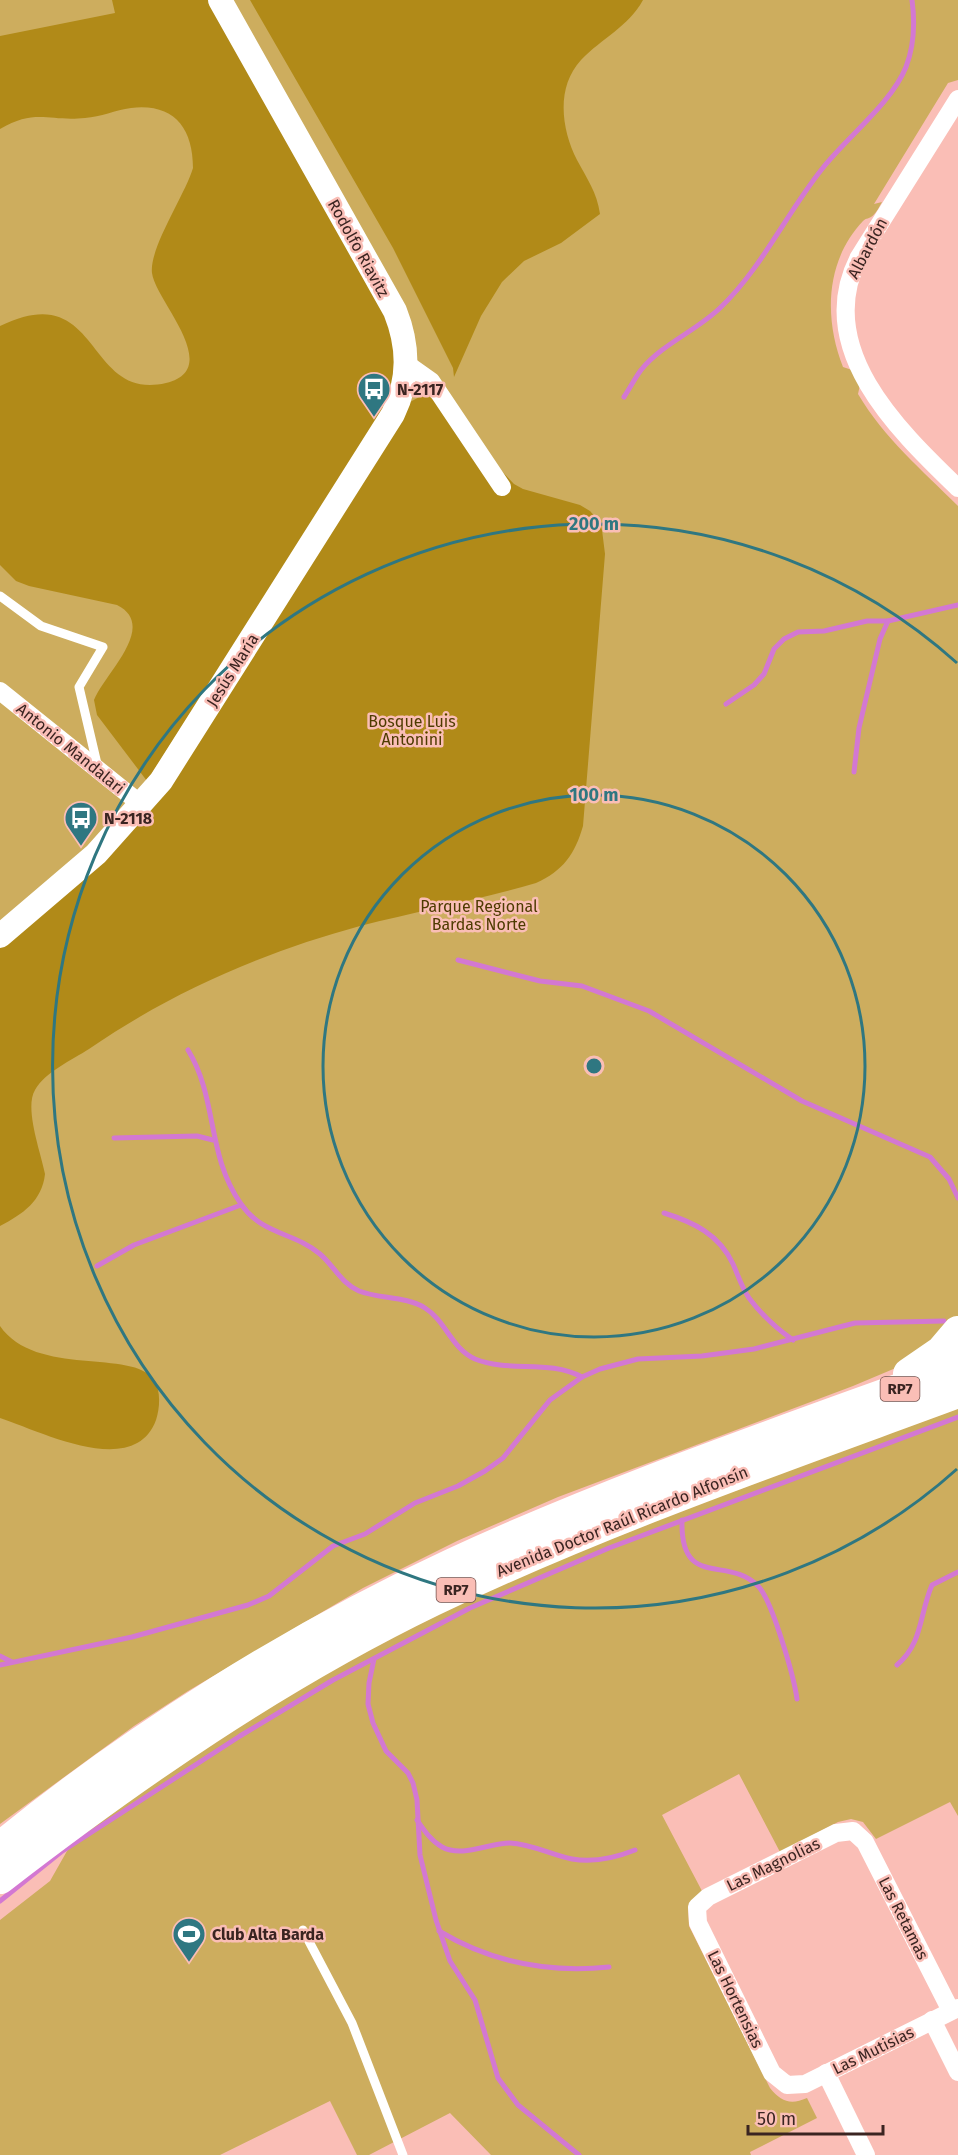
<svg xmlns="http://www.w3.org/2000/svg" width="958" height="2155" viewBox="0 0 958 2155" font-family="'Fira Sans',sans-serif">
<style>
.green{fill:#cdad5e}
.forest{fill:#b18a18}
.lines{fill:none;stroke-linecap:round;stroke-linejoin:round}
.stream{stroke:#d378d2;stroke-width:5}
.lane{stroke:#fff;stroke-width:9}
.street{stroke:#fff;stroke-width:18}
.secondary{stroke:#fff;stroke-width:24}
.highway{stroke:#fff;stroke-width:32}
.ring{fill:none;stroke:#2f7781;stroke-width:3}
.labels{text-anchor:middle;stroke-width:5;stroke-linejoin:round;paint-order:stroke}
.shield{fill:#fabeb6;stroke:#74524e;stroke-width:1.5}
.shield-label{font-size:15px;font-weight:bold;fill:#3a2421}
.street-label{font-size:16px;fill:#3a2421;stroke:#fabeb6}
.poi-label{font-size:16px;font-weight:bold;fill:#3a2421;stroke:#fabeb6;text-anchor:start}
.park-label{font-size:16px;fill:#4e3b00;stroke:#fabeb6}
.centre{fill:#2f7781;stroke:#fabeb6;stroke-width:3}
.ring-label{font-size:18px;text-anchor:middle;font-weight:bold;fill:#2f7781;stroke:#fabeb6;stroke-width:5;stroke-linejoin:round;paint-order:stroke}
</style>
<rect width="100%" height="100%" fill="#fabeb6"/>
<g class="green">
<path d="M0 0H958V80L948 83 874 204 882 202C879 207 876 214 871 217 866 220 868 217 863 221 825 261 824 319 843 367L852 370 860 385 858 394C884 438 922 470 958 506V1326L929 1354 853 1386 558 1497 457 1541 363 1588 188 1691 134 1726 0 1824Z"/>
<path d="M958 1407V1816L950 1802 876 1839 863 1822 851 1819 838 1822 780 1852 739 1774 662 1815 702 1891 688 1906 689 1926 770 2088C781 2102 791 2105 807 2098L817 2118 750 2152 751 2155H491L450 2113 369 2155H357L330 2101 220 2155H0V1920L50 1881 67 1851 80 1835C179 1764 283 1693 392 1637 573 1544 768 1479 958 1407Z"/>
</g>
<g class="forest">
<path d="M112 0H211L383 307 396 352 391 398 147 781 97 715 94 700C104 674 159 626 117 605L29 586 16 581 0 565V326C102 276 84 402 166 383 225 369 155 300 152 273 149 248 185 195 193 168 193 127 173 103 131 108 115 110 101 117 85 118 49 122 36 108 0 129V36L115 13Z"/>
<path d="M250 0H643C628 27 602 38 581 60 556 87 561 129 577 160 587 179 597 192 600 214L561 243 524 261 502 282 481 316 454 377 453 368 393 248Z"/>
<path d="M425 394 434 400 514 484 523 489 580 505 590 511 598 520 602 530 605 554 583 826C575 854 563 871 536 883 478 900 419 911 360 926 264 952 170 993 89 1049 72 1060 45 1072 35 1090 24 1108 41 1153 45 1174 42 1201 23 1214 0 1226V947L85 873 410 402Z"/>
<path d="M0 1326C36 1378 133 1348 154 1380 161 1391 160 1408 156 1420 134 1480 40 1431 0 1418Z"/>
</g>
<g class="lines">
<g class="stream">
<path d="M624 397C630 388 635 378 641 370 662 344 696 331 720 308 762 268 786 214 822 169 847 137 891 104 906 67 914 46 915 22 912 0"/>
<path d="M726 704 754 685 764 674 774 649 784 639 798 632 824 631 867 621H888L958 605"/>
<path d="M854 772 859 728 880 639 888 621"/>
<path d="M458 960 540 981 582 986 649 1011 802 1101 930 1157 949 1179 958 1198"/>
<path d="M188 1050C218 1099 206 1154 241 1204 262 1235 294 1232 320 1254 334 1266 341 1283 359 1291 379 1299 406 1296 425 1308 446 1321 451 1348 475 1359 510 1373 548 1359 582 1377"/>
<path d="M114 1138 197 1136 213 1140"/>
<path d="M664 1213C693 1222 719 1234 733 1264 738 1275 742 1288 749 1298 761 1314 777 1329 793 1340"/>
<path d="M97 1266 134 1245 241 1205"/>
<path d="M682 1520C680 1590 728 1555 758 1586 772 1600 794 1677 797 1699"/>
<path d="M0 1656 12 1662"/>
<path d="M374 1659 369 1683 368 1704 373 1723 386 1751 408 1773 413 1783 417 1800 420 1855 436 1920 450 1961 475 2000 498 2078 518 2105 579 2155"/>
<path d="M0 1665 132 1637 248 1605 269 1596 333 1546 365 1534 415 1503 458 1486 485 1471 503 1458 550 1400 582 1377 600 1369 638 1359 702 1356 754 1349 855 1323 944 1321"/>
<path d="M897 1665C923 1643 919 1615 932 1585L958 1572"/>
<path d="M417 1820C424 1830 431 1841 442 1847 463 1858 488 1843 510 1843 532 1844 551 1855 572 1859 595 1863 615 1858 635 1850"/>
<path d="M0 1901 61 1852 240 1736 333 1680 470 1608 609 1548 958 1417"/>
<path d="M439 1931C492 1963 549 1973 609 1967"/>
</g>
<g class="lane">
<path d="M0 596 41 626 103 647 79 687 98 768"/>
<path d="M303 1930 352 2023 403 2155"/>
</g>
<g class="street">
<path d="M958 99 859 257C812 348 898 430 958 488"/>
<path d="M407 364 431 381 502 487"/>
<path d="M0 691 142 805"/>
<path d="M951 2011 865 1842 853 1831 836 1833 708 1897 697 1907 698 1923 772 2073 787 2085 805 2084 958 2008"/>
<path d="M932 2020 958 2072"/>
<path d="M826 2073 866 2155"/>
</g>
<path class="secondary" d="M0 936 96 854 161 781 393 414C410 379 409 346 395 311L220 0"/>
<g class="highway">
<path d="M909 1374 941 1352 958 1332"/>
<path d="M0 1848C131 1740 299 1635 453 1564 617 1488 789 1430 958 1368"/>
<path d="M0 1878C136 1773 278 1675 433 1600 603 1519 782 1457 958 1392"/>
</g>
</g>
<g class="ring">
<circle cx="594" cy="1066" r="271"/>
<path d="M957 1469A542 542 0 1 1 957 663"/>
</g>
<defs>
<g id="bus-pin" transform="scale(1.725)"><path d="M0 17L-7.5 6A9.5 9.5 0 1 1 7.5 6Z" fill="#2f7781" stroke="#fabeb6"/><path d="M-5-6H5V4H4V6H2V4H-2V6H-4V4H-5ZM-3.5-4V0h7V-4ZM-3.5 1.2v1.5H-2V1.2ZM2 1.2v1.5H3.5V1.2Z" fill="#fff"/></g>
<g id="stadium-pin" transform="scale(1.725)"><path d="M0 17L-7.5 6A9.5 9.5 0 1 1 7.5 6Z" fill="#2f7781" stroke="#fabeb6"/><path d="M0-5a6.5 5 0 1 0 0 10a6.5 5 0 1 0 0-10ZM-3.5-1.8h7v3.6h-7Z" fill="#fff"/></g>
</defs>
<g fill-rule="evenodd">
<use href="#bus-pin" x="374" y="389"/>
<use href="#bus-pin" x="81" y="818"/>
<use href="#stadium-pin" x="189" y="1934"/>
</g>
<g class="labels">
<g class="shield">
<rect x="880.5" y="1377" width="39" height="24" rx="4.5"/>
<rect x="436.5" y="1578" width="39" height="24" rx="4.5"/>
</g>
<g class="shield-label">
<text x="900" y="1394">RP7</text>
<text x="456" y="1595">RP7</text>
</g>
<g class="street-label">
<text transform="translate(359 248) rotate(61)" y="6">Rodolfo Riavitz</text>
<text transform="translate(867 248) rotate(-62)" y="6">Albardón</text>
<text transform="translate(232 670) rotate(-58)" y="6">Jesús María</text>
<text transform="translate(71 748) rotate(39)" y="6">Antonio Mandalari</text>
<text transform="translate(622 1521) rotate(-22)" y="6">Avenida Doctor Raúl Ricardo Alfonsín</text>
<text transform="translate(773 1864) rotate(-26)" y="6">Las Magnolias</text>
<text transform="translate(904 1918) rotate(63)" y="6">Las Retamas</text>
<text transform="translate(736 1999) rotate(64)" y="6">Las Hortensias</text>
<text transform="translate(873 2050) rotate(-26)" y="6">Las Mutisias</text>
</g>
<g class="poi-label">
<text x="397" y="395">N-2117</text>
<text x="104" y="824">N-2118</text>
<text x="212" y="1940">Club Alta Barda</text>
</g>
<g class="park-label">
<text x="412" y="727">Bosque Luis<tspan x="412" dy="18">Antonini</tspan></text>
<text x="479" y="912">Parque Regional<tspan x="479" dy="18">Bardas Norte</tspan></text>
</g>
</g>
<circle cx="594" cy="1066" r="9" class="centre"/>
<g class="ring-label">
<text x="594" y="530">200 m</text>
<text x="594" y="801">100 m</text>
</g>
<path d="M748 2125v9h135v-9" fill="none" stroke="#3a2421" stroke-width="3"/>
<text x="757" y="2125" font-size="18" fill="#3a2421" stroke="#fabeb6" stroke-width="4.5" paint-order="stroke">50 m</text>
</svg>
